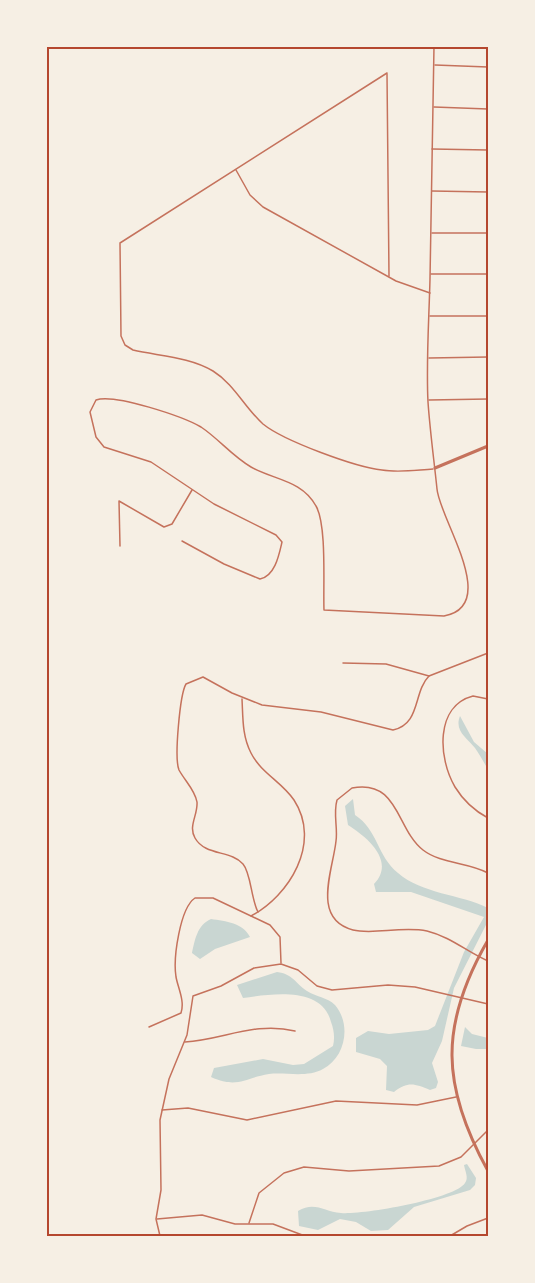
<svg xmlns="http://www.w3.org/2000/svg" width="535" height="1283" viewBox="0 0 535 1283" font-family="Barlow,sans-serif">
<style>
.water{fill:#c9d6d2}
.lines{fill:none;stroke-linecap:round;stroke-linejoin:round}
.service{stroke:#c5725c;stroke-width:1.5}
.minor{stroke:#c5725c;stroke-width:3}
.neatline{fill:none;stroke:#b5482f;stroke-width:2}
</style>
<rect width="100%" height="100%" fill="#f6efe4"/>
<g class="water">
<path d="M460 716 474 742 488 754V769C484 763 480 755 475 748 467 738 454 731 460 716Z"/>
<path d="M353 799 355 815C378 830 377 856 398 873 422 894 460 894 488 908V921L454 988 442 1041 432 1063 438 1082 436 1088 430 1090C415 1084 408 1081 394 1092L386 1090 387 1066 380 1059 356 1052V1038L368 1031 389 1034 428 1030 435 1026 464 952 484 917 411 892H376L374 884C396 861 367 837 348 825L345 806Z"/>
<path d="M211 919C226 921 243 923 250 937L215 949 200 959 192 953C195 940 197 925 211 919Z"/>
<path d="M277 972C293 974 295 983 307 991 316 997 327 997 335 1005 352 1025 345 1058 323 1069 307 1078 286 1072 269 1074 244 1078 238 1089 211 1077L214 1068 263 1059 293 1065 304 1064 333 1046C335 1038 334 1030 331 1022 322 986 272 994 243 998L237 985Z"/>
<path d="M465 1027 472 1034 488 1038V1049H476L461 1046Z"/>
<path d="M467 1164 476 1178 475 1185 470 1190 414 1207 388 1230 371 1231 356 1222 340 1219 318 1230 299 1226 298 1211C315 1201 324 1212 341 1213 362 1215 455 1199 465 1183 469 1178 465 1171 464 1165Z"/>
</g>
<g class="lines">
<g class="service">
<path d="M435 65 488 67"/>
<path d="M387 73 120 243 121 336 125 345 133 350C159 356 190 357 213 371 234 384 245 408 263 424 284 441 355 467 382 470 399 473 416 470 433 469"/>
<path d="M387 74 389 276"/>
<path d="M434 107 488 109"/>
<path d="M432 149 488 150"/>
<path d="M236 170 250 195 263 207 396 281 430 293"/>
<path d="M432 191 488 192"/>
<path d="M432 233H488"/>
<path d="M431 274H488"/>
<path d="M430 316H488"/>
<path d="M429 358 488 357"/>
<path d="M429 400 488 399"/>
<path d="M182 541 224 564 260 579C275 576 279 555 282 542L276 535 214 504 151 462 104 447 96 437 90 412 96 400C114 393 184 417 201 427 219 439 232 456 251 467 274 480 302 480 316 506 327 525 323 586 324 610L444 616C501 606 439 518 437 489 434 460 430 431 428 402 426 362 429 320 430 279 432 202 433 124 434 46"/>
<path d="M120 546 119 501 164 527 172 524 192 490"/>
<path d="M343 663 386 664 429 676 488 653"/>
<path d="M242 699C243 717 242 736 251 753 261 773 282 782 294 800 322 843 289 896 251 916"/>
<path d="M488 699 473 696C435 706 438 758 455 787 463 800 475 811 488 818"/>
<path d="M488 873C468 862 441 864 423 850 396 829 399 779 352 788L337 800C333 814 338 828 336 841 333 870 311 919 353 930 373 935 401 926 427 931 451 937 467 952 488 961"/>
<path d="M258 912C251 899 251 873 243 864 231 850 205 856 195 838 188 826 198 815 197 802 195 790 185 781 179 770 174 758 180 694 186 684L203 677 232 693 262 705 321 712 393 730C421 724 413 692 429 676"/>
<path d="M149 1027 181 1013C185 1001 178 988 176 977 173 958 180 908 195 898H213L270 925 280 937 281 963"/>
<path d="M185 1042C223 1040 255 1021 295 1031"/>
<path d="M162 1110 188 1108 247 1120 336 1101 417 1105 456 1097"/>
<path d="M157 1219 202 1215 235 1224H273L305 1236"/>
<path d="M249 1223 259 1193 284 1173 304 1167 349 1171 439 1166 461 1157 488 1130"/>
<path d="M160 1236 156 1219 161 1190 160 1120 169 1079 187 1035 193 996 221 986 254 968 281 964 298 970 317 986 332 990 388 985 415 987 488 1004"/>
<path d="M450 1236 467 1226 488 1218"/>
</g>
<g class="minor">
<path d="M435 468 488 446"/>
<path d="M488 940C439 1025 441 1086 488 1171"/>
</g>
</g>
<rect width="535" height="1283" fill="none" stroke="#f6efe4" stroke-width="96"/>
<rect x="48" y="48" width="439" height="1187" class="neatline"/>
</svg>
